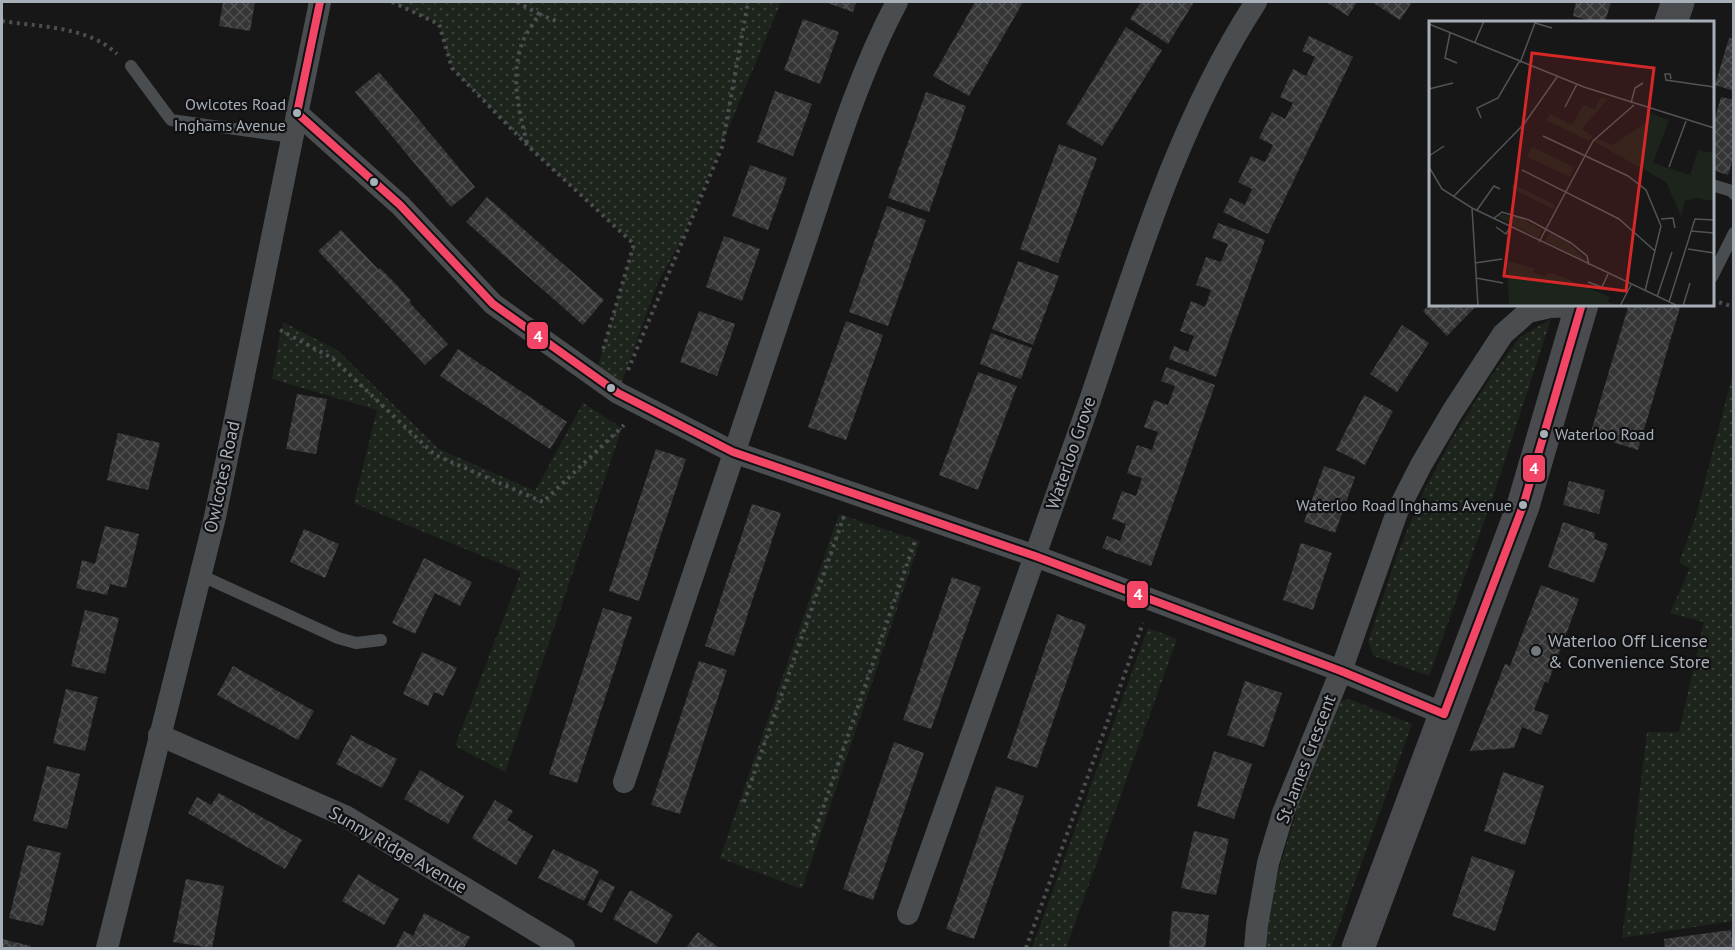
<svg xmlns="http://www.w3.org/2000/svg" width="1735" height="950" viewBox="0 0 1735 950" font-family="'PT Sans',sans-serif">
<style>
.grass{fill:url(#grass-dots)}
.building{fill:url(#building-cross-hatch)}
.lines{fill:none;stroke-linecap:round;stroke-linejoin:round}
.path{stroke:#4d4e51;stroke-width:4;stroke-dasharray:3 4.5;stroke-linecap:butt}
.lane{stroke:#4a4d50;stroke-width:12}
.street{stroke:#4a4d50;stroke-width:22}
.secondary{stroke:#494b4e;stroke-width:33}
.bus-1-casing{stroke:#111113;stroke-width:12}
.bus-1{stroke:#f34667;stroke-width:8}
.bus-dot{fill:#a7b0b8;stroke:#111113;stroke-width:2}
.poi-dot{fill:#757a80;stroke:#111113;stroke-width:2}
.labels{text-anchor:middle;stroke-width:4.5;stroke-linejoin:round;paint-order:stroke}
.bus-label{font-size:16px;fill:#a7b0b8;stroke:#111113;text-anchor:end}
.street-label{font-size:18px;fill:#a7b0b8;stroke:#111113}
.poi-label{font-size:18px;fill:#a7b0b8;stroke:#111113;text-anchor:start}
.inset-road{fill:none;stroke:#515457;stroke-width:1.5}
.view{fill:#d62828;fill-opacity:0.15;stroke:#d62828;stroke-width:3}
.inset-edge{fill:none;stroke:#a7b0b8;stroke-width:3}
.line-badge{stroke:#111113;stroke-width:2}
.badge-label{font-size:16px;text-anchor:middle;font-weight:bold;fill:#fff}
</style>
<defs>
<pattern id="grass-dots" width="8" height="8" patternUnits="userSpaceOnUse" patternTransform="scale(1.5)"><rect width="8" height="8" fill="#1d241c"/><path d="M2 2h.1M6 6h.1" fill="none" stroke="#3b413b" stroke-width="1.8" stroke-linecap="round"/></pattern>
<pattern id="building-cross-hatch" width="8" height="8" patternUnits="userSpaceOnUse" patternTransform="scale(1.5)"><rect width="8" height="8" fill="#353536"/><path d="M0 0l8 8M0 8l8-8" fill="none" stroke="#4f5051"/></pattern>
</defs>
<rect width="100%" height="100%" fill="#171717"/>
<g class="grass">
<path d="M392 2H781L683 237 658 282 618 393 595 376 634 244 529 147 452 68 439 24Z"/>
<path d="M1551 319 1495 491 1429 676 1374 656 1368 641 1397 555 1422 495 1450 442 1492 375 1520 337Z"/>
<path d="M283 322 337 350 439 449 535 491 583 403 622 428 505 772 455 746 521 572 354 503 377 410 272 379Z"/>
<path d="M1733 373V921L1622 938 1647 732H1679L1704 622 1670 613 1690 568 1679 563 1696 516Z"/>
<path d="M839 514 920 541 802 889 720 858Z"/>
<path d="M1148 628 1177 639 1066 948H1032Z"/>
<path d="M1349 699 1412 724 1331 948H1265L1272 893 1297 809 1338 702Z"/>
</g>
<g class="building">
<path d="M223 2H255L250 31 219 26Z"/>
<path d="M825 2H856L853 12Z"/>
<path d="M975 2H1023L969 96 933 76Z"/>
<path d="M1141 2H1194L1168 44 1130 19Z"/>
<path d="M1326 2H1357L1348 16Z"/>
<path d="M1372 2H1412L1400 20Z"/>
<path d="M1576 2H1611L1605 22H1595L1573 16Z"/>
<path d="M803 19 839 32 820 84 784 70Z"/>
<path d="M1126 27 1162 50 1102 146 1066 124Z"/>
<path d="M1309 36 1353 57 1268 234 1223 212 1230 198 1245 205 1252 189 1238 182 1251 156 1265 162 1273 145 1259 138 1272 112 1285 119 1293 103 1280 97 1293 69 1306 76 1315 57 1302 51Z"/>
<path d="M1729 38 1734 39V91L1715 85Z"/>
<path d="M379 72 475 187 451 207 355 92Z"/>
<path d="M775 91 812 104 793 156 757 142Z"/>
<path d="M926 92 966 106 929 212 888 198Z"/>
<path d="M1721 97 1734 100V155L1728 175 1713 170V126Z"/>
<path d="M1059 144 1097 158 1058 263 1020 249Z"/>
<path d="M750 165 787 178 768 230 732 216Z"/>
<path d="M487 197 604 300 583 325 466 222Z"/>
<path d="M887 206 926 220 888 326 849 312Z"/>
<path d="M1218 223 1265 240 1216 377 1169 359 1174 346 1188 352 1194 336 1180 331 1191 301 1205 307 1211 290 1196 285 1206 257 1221 262 1228 244 1212 238Z"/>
<path d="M341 230 379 270 380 268 396 284 411 301 409 302 448 344 425 365 318 251Z"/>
<path d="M724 236 760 249 742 301 706 287Z"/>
<path d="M1018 261 1059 276 1033 345 992 329Z"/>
<path d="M1430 304H1478L1447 336 1423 311Z"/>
<path d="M1629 304H1681L1638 450 1590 435Z"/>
<path d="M699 311 735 324 717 376 680 362Z"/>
<path d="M846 321 883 335 846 440 808 427Z"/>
<path d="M1402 325 1429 343 1397 392 1370 374Z"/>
<path d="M991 333 1032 348 1021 379 980 364Z"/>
<path d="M458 349 567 422 550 449 440 376Z"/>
<path d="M1166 367 1215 385 1151 566 1102 548 1107 536 1120 541 1126 524 1112 519 1122 491 1136 496 1142 478 1127 473 1137 445 1152 450 1158 432 1144 427 1154 400 1168 405 1175 386 1161 381Z"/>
<path d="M978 372 1017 386 978 490 939 475Z"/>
<path d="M297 394 327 399 316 454 286 449Z"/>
<path d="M1364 395 1393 411 1365 465 1336 450Z"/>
<path d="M118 433 160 443 148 490 107 480Z"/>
<path d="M656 449 686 459 639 601 609 591Z"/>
<path d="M1324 466 1355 477 1335 533 1304 522Z"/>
<path d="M1569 481 1605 490 1599 514 1563 505Z"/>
<path d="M752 504 781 513 734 656 705 646Z"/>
<path d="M1563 522 1595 533 1594 539 1608 544 1594 583 1548 567Z"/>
<path d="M105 526 139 534 126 588 110 584 107 595 76 588 82 560 95 564Z"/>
<path d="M304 529 339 544 325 578 290 562Z"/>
<path d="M1301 543 1332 553 1313 610 1283 600Z"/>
<path d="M424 558 472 582 460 606 435 593 415 634 392 623Z"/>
<path d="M952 577 981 587 931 729 903 720Z"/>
<path d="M1541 585 1579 599 1548 683 1545 681 1534 710 1549 715 1541 735 1522 727 1514 748 1470 751 1505 664 1510 666Z"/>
<path d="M603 608 632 617 577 783 549 774Z"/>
<path d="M85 610 119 618 105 674 71 666Z"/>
<path d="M1057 614 1086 625 1037 768 1007 758Z"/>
<path d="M422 652 457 668 443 696 434 692 428 706 403 694Z"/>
<path d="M699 661 727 670 680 814 651 805Z"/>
<path d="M233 666 314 711 298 740 217 695Z"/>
<path d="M1245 681 1282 693 1264 747 1227 735Z"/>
<path d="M66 689 98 697 85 751 53 743Z"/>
<path d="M351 735 397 759 382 788 336 764Z"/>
<path d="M894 742 924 753 873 900 843 889Z"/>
<path d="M1214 751 1252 764 1234 819 1197 806Z"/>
<path d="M47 766 80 774 67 829 33 821Z"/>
<path d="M420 770 464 796 448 824 404 799Z"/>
<path d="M1503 772 1544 786 1525 845 1484 831Z"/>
<path d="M996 786 1024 796 974 939 946 929Z"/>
<path d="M219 793 302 840 285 869 188 813 197 797 211 805Z"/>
<path d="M495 800 513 811 507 820 533 836 516 865 472 838Z"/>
<path d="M1194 831 1229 839 1216 895 1181 888Z"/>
<path d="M27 845 61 853 43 926 9 918Z"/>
<path d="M553 849 599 871 584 901 538 878Z"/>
<path d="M1472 856 1515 871 1495 931 1452 916Z"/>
<path d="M358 874 399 899 384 925 342 901Z"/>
<path d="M186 879 224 886 212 948 173 942Z"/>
<path d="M600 879 615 887 602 913 587 905Z"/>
<path d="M630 890 673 915 657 944 613 919Z"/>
<path d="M1172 911 1209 915 1205 948H1169Z"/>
<path d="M424 913 470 937 464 948H427L422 946 420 948H395L404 931 413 936Z"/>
<path d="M1731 930 1733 948H1665L1664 939Z"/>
<path d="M698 932 719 948H686Z"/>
<path d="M2 939 31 946V948H2Z"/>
</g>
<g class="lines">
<g class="path">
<path d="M392 2 439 24 452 68 529 147 634 244 603 350"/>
<path d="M517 2 539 14C534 23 526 33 522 43 510 79 519 111 528 147"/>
<path d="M539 14 556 21"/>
<path d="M2 21C39 27 88 26 117 54"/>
<path d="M1712 300 1734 307"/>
<path d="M280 330 332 358 435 455 543 502 624 425"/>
<path d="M628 370 722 147 748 2"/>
<path d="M744 802 844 516"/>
<path d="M811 843 915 541"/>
<path d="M1026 948 1143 623"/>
</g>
<g class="lane">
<path d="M131 66 171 120 292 137"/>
<path d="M1712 185 1732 191 1734 194"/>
<path d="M1712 277 1734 233"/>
<path d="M200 575 338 638 356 643 381 640"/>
</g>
<g class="street">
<path d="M297 113 400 205 493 304 618 393 733 452 1035 556 1341 671 1444 714"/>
<path d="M159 735 345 816 564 948"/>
<path d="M624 782C680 614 736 445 793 278 825 187 852 86 897 2"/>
<path d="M908 914C968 745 1028 577 1087 409 1134 271 1176 125 1256 2"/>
<path d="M107 948 215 517 320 2"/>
<path d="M1255 948 1257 925 1268 863 1283 813 1341 671 1397 512 1421 465 1452 412 1503 334 1528 312 1550 307 1581 306"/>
</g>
<g class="secondary">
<path d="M1671 22 1678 2"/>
<path d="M1358 948 1523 506 1582 304"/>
</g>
<g class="bus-1-casing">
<g id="bus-1">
<path d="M297 113 400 205 493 304 618 393 733 452 1035 556 1341 671 1444 714"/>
<path d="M297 113 320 2"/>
<path d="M1444 714 1523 506 1582 304"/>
</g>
</g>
<use href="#bus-1" class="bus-1"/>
</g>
<g class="bus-dot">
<circle cx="297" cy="113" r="5"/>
<circle cx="374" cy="182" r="5"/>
<circle cx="611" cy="388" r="5"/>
<circle cx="1544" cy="434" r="5"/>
<circle cx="1523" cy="505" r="5"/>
</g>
<circle class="poi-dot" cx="1536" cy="651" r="6"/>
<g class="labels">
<g class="bus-label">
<text x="286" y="110">Owlcotes Road<tspan x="286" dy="21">Inghams Avenue</tspan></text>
<text x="1555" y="440" text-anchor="start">Waterloo Road</text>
<text x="1512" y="511">Waterloo Road Inghams Avenue</text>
</g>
<g class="street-label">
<text transform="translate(1071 453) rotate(-71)" y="6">Waterloo Grove</text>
<text transform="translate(222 477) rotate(-78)" y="6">Owlcotes Road</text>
<text transform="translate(1306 759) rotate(-69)" y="6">St James Crescent</text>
<text transform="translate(398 850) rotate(30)" y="6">Sunny Ridge Avenue</text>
</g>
<g class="poi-label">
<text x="1548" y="647">Waterloo Off License<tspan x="1548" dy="21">&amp; Convenience Store</tspan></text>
</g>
</g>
<g transform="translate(1429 21)">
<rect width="285" height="285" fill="#171717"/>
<path d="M172 76 179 78 153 108 164 115 160 120 117 99 122 93 143 104 154 84 166 88ZM221 92 240 99 224 142 261 154 269 129 285 132V180L267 177 256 180 252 195 237 161 164 120 167 117 183 124 215 103ZM103 126 145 146 141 156 98 136ZM84 163 126 184 124 188 82 167ZM72 193 90 196 113 209 109 217 67 195ZM121 212 139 222 159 241 115 220ZM78 240 105 247 104 251 117 256 119 252 126 253 181 276 179 281 188 284 80 283Z" fill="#1d241c"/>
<path class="inset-road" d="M0 3 155 66 285 107M21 12 16 37 28 42M46 21 55 0M91 42 106 2 123 7M242 58 241 53H236L237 59 285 66M0 68 24 62M202 82 206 67 214 62M136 86 148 63M52 97 48 87 69 77 90 41M114 115 199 155 217 169 232 205 216 270M0 135 15 125M0 146 13 168 43 187 249 285M240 146 257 100M93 149 190 198 226 230M24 176 95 103 128 56M43 187 49 285M48 189 65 165 71 168M64 198 73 191 100 199 142 222 158 235 160 244M232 198 244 197 246 207M67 206 77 213 81 206M262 210 285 212M110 221 164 120 205 84M259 228 285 232M46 242 73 238M47 257 74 262M159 261 173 266 179 253M228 276 243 231M240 281 266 198 285 199M191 285 202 264M254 285 261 262"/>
<path class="view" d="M103 32 225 47 197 270 75 255Z"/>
<rect width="285" height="285" class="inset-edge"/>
</g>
<g class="line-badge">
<rect x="526" y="321" width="23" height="29" rx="6" fill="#f34667"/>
<rect x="1522" y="454" width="24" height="29" rx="6" fill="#f34667"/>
<rect x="1126" y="580" width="23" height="29" rx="6" fill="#f34667"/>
</g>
<g class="badge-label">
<text x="538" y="342">4</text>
<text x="1534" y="474">4</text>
<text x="1138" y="600">4</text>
</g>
<rect width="1735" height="950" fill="none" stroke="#a7b0b8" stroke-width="6"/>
</svg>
